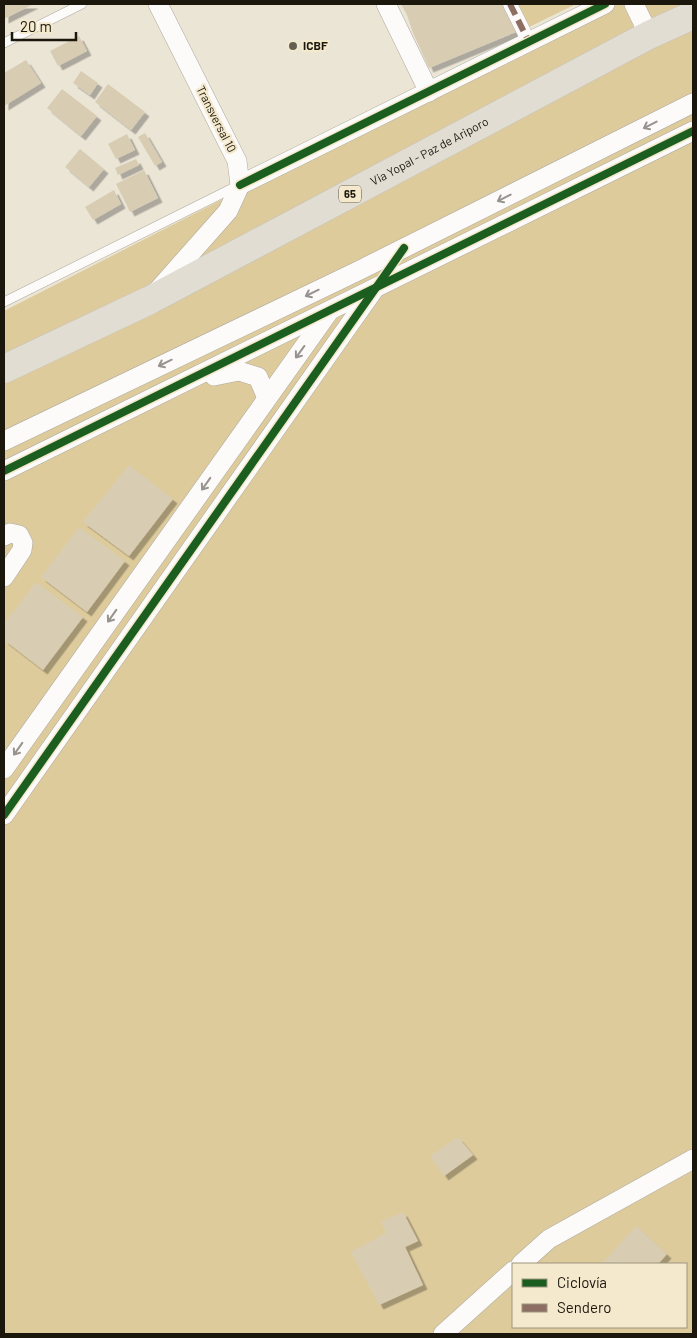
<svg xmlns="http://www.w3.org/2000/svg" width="697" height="1338" viewBox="0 0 697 1338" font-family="Barlow,sans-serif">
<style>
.green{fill:#decb9c;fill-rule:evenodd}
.building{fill:#d8cdb3;filter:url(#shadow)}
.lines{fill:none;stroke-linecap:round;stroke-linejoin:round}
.service-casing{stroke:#afaa9f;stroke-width:10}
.pedestrian-casing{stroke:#afaa9f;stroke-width:15}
.minor-casing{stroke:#afaa9f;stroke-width:20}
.primary-casing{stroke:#c6c3bc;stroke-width:29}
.service{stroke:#fcfbf9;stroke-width:9}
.pedestrian{stroke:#fcfbf9;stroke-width:14}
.minor{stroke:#fcfbf9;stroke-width:19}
.primary{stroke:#e1ddd3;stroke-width:28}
.quiet{stroke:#8d6e63;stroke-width:6;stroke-dasharray:12 6;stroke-linecap:butt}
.cycleway-casing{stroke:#f4e9cd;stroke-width:11}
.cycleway{stroke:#1b5e20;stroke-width:8}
.oneway{stroke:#97948f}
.poi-dot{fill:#645f53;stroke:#f4e9cd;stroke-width:2}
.labels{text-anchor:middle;stroke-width:4.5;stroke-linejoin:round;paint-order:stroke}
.shield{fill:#f4e9cd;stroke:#5c5647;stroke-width:1}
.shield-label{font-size:11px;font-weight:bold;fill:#1b170d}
.poi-label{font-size:12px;font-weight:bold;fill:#1b170d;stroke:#f4e9cd;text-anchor:start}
.street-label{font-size:12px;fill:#1b170d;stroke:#f4e9cd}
</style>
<defs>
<filter id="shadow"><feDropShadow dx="4.5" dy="4.5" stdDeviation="0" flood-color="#0004"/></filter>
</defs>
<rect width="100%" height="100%" fill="#ebe5d6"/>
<g class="green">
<path d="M507 4H576L521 31Z"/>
<path d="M614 4H693V1334H4V311L229 196ZM513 1264H686V1327H513Z"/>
</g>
<g class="building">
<path d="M4 4H34L4 19Z"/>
<path d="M401 4H504L516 32 429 68 413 33 407 15Z"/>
<path d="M79 36 87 51 58 66 50 51Z"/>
<path d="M26 60 41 83 4 106V73Z"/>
<path d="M81 71 98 83 90 95 73 83Z"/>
<path d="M108 84 145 112 131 130 95 102Z"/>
<path d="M62 89 97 116 81 136 47 108Z"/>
<path d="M145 133 162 162 155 166 138 137Z"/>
<path d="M127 134 135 150 116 159 108 144Z"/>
<path d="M80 149 104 169 89 187 65 167Z"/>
<path d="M136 159 139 165 118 175 115 168Z"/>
<path d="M144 170 158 198 130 212 116 184Z"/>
<path d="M114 190 121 204 93 220 85 207Z"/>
<path d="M129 465 173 499 129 556 83 522Z"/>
<path d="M79 527 125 561 87 612 41 577Z"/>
<path d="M36 582 83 617 43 670 4 640V624Z"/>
<path d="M458 1137 473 1155 444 1176 430 1156Z"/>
<path d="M403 1212 418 1241 405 1247 423 1285 379 1305 351 1252 386 1233 381 1222Z"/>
<path d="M636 1226 667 1254 658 1264H602Z"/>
</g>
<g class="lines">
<g class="service-casing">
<g id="service">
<path d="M4 43 82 4"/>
<path d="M4 302 237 186"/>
</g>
</g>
<g class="pedestrian-casing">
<path id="pedestrian" d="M510 4 529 42"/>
</g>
<g class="minor-casing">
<g id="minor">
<path d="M386 4 429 92"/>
<path d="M634 4 649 35"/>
<path d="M240 185 605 4"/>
<path d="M158 290 228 211 240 185 237 161 158 4"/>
<path d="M214 376 239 371 258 377 267 398"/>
<path d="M4 441 360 270 693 103"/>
<path d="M4 471 693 131"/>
<path d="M4 536 10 533 19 535 23 543 22 550 4 577"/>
<path d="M4 769 328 313"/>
<path d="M4 815 373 291"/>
<path d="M521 1264 549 1239 693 1159"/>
<path d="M443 1334 513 1271"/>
</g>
</g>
<g class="primary-casing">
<g id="primary">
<path id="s1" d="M4 369 150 300 649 35 693 15"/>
</g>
</g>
<use href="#service" class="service"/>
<use href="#pedestrian" class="pedestrian"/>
<use href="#minor" class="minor"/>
<use href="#primary" class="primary"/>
<path class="quiet" d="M510 4 529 42"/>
<g class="cycleway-casing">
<g id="cycleway">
<path d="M240 185 605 4"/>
<path d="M4 471 693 131"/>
<path d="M4 815 404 248"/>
</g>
</g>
<use href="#cycleway" class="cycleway"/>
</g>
<defs><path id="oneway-shaft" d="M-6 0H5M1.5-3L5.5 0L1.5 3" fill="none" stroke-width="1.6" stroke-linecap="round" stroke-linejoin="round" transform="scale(1.25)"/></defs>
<g class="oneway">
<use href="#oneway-shaft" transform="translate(650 125) rotate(153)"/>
<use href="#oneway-shaft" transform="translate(504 198) rotate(153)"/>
<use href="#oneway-shaft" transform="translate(312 293) rotate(154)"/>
<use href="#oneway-shaft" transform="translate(300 352) rotate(126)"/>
<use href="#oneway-shaft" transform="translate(165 363) rotate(154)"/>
<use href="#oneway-shaft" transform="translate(206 484) rotate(125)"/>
<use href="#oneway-shaft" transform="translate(112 616) rotate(125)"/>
<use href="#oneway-shaft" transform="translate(18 749) rotate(125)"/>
</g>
<circle class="poi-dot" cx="293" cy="46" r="5"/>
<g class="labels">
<rect class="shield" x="339" y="185.5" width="22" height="17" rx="4"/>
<g class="shield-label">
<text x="350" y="198">65</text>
</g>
<g class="poi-label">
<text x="303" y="50">ICBF</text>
</g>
<g class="street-label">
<text transform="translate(216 119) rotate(63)" y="4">Transversal 10</text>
<text dy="4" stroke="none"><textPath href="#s1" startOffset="478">Via Yopal - Paz de Ariporo</textPath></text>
</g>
</g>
<rect width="697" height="1338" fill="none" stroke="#1b170d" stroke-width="10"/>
<rect x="512" y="1263" width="175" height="65" fill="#f4e9cd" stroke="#9d9580"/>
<rect x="522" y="1279" width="25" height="8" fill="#1b5e20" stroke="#9d9580"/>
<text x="557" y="1288" font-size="15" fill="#1b170d">Ciclovía</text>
<rect x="522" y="1304" width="25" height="8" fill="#8d6e63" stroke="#9d9580"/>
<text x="557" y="1313" font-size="15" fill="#1b170d">Sendero</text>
<path d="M12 32v8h64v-8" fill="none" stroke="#1b170d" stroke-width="2.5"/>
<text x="20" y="32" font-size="15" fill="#1b170d" stroke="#f4e9cd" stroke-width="4" paint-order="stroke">20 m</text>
</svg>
